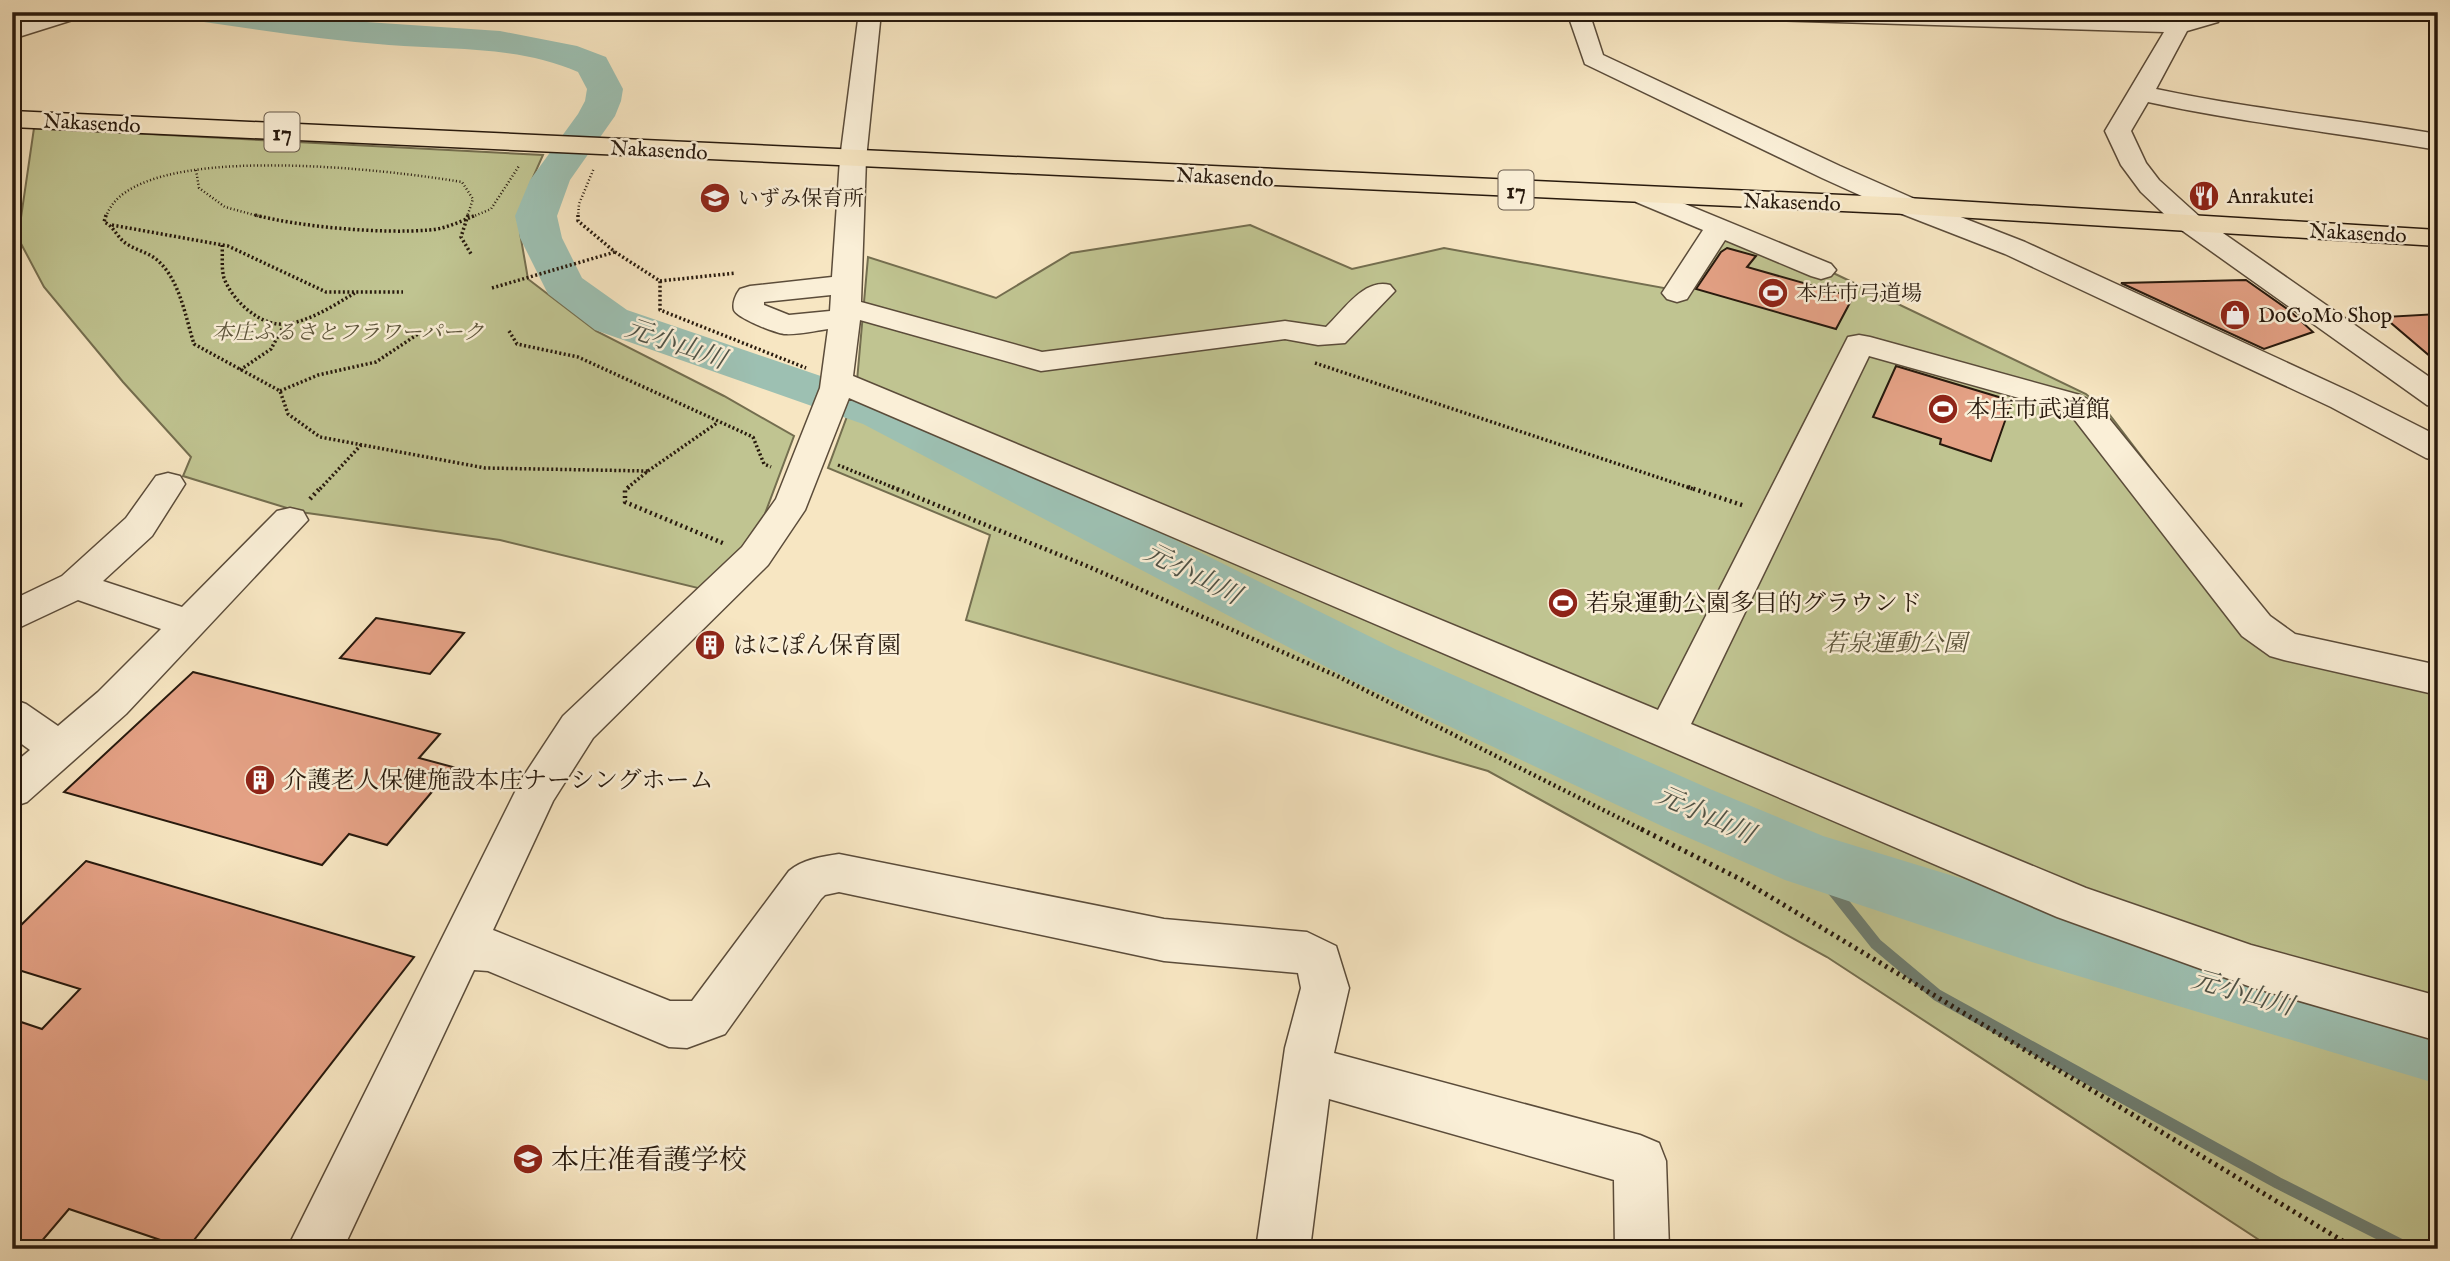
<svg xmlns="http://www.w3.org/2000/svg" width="2450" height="1261" viewBox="0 0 2450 1261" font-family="'IM FELL English','Noto Serif JP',serif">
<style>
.green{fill:#c0c491;stroke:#746e4f;stroke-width:2}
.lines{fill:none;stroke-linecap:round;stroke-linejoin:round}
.stream{stroke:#6e7d70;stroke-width:12}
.river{fill:#9dc0b2;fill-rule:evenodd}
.building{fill:#e4a185;stroke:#27190d;stroke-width:2}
.minor-casing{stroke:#5b4c3a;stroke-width:3}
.highway-casing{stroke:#27190d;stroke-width:3}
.path-far3{stroke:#27190d;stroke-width:2.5;stroke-dasharray:1 2.5;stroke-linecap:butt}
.path-far2{stroke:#27190d;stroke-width:3.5;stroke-dasharray:2 2.5;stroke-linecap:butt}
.path-far1{stroke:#27190d;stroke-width:4.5;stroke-dasharray:2 3.5;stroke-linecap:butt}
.path{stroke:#27190d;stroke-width:5;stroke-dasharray:2.5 4.5;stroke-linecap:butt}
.minor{fill:#faefd7;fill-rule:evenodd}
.highway{fill:#f7e6c2;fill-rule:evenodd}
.labels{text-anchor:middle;stroke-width:5;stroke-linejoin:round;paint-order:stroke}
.far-street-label{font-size:21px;fill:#27190d;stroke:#faefd7}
.far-poi-label{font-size:21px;fill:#27190d;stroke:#faefd7;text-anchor:start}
.far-park-label{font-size:21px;font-style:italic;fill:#5d553b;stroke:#faefd7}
.shield{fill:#faefd7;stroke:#66594a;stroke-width:2}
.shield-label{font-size:23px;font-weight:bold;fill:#27190d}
.poi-label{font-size:24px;fill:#27190d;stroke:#faefd7;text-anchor:start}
.park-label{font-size:24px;font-style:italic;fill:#5d553b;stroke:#faefd7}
.water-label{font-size:26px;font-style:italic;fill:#505347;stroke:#faefd7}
.near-poi-label{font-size:28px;fill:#27190d;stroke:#faefd7;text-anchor:start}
</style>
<rect width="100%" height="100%" fill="#f7e6c2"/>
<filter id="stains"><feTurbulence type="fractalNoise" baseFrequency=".00286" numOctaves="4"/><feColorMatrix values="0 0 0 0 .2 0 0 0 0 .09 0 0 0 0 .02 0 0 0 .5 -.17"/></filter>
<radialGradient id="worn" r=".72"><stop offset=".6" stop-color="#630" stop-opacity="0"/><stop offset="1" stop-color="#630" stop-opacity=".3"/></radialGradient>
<g class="green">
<path d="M34 128 543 155 530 184 520 233 528 279 596 331 724 396 794 436 760 527 706 590 500 540 300 512 183 476 191 457 123 382 44 287 18 238Z"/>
<path d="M1250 225 1352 269 1444 248 1669 289 1721 231 1827 270 2086 394 2109 414 2267 621 2287 639 2438 673V1249H2273L1827 957 1488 771 966 620 990 535 828 468 856 392 868 257 996 298 1071 253Z"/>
</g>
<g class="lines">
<path class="stream" d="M1809 860 1876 944 1937 995 2278 1183 2409 1249"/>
<path class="river" d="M187 12H276L322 19 500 31 577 46 606 57 623 89 621 101 615 116 570 180 557 216 562 238 582 278 627 310 897 402 1397 650 1710 789 1823 836 2035 901 2438 1014V1084L2035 963 1785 880 1664 827 1355 682 863 424 595 330 548 294 520 238 515 216 530 180 578 114 585 101 587 89 578 72C520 46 452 50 389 45 327 40 266 31 204 22L192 19Z"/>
</g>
<g class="building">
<path d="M1727 248 1756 256 1747 267 1853 297 1836 329 1696 289 1721 252Z"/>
<path d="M2246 280 2290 311 2313 332 2264 349 2121 283Z"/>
<path d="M2438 314V363L2384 317Z"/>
<path d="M1896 366 2012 401 1991 461 1940 444 1941 439 1873 417Z"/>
<path d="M376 618 464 633 430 674 340 658Z"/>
<path d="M193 672 440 734 419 758 453 767 387 845 349 834 322 865 64 792Z"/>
<path d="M86 861 414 957 187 1249 69 1209 35 1249H12V1019L42 1029 80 989 12 968V934Z"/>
</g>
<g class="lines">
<g class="minor-casing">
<g id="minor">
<path d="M51 12H85L82 17 12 39V25Z"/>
<path d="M859 12H881L866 159 861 302 1042 352 1285 321 1326 327C1344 310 1364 278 1390 285L1395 291 1345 343 1318 345 1285 339 1041 371 860 320 853 376 1658 710 1848 337 1859 335 1870 337 2080 395 2098 405 2270 616 2295 634 2438 665V695L2284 660 2270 656 2242 636 2074 419 2058 409 1869 356 1691 724 2086 888 2251 945 2438 996V1041L2251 987 2057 917 849 398 805 510 768 565 593 738 553 801 493 930 670 1001H692L789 871C803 859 821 857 839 854L1164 919 1307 932 1336 946 1349 988 1334 1053 1640 1135 1659 1143 1666 1161 1669 1249H1615L1614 1180 1329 1099 1310 1249H1256L1285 1048 1301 988 1298 973 1164 961 839 892 825 895 821 899 725 1034 687 1048 669 1047 488 971 474 970 343 1249H287L521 780 563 716 742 547 776 499 820 388 828 329C814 331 798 335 784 334 775 333 737 318 734 310 732 303 736 294 740 289L750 286 832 277 840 159ZM831 295 830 311 789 315 764 305V302Z"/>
<path d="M1567 12H1589L1603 55 1840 166 1917 200 2025 242 2353 393 2438 436V461L2426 458 2331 407 2005 254 1897 212 1822 178 1585 64Z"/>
<path d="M1722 12H1968L2171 18 2196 15 2194 12H2218L2221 17 2218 22 2187 31 2156 89C2249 109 2344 118 2438 134V150C2341 133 2244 123 2148 102L2131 131 2146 163 2159 180 2200 217 2438 383V408L2427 405 2180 229 2141 192 2121 165 2105 131 2164 32 1733 19 1725 17Z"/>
<path d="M1646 188 1831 264 1836 270 1831 276 1821 279 1811 276 1725 240 1687 299 1677 302 1667 299 1662 293 1703 230 1636 202 1632 196 1636 190Z"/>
<path d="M168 473 180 476 185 484 152 536 103 581 182 607 277 511 290 508 303 511 308 520 126 714 27 802 12 807V765L30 750 12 737V699L26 704 58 726 98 692 161 629 78 600 12 631V600L62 576 126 518 156 476Z"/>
</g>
</g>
<g class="highway-casing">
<path id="highway" d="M12 111 1907 198 2438 230V246L1907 214 12 127Z"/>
</g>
<g class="path-far3">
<path d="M196 170 199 188 225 207 262 217"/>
<path d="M106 217C131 137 397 171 462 182L473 199 467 217"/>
<path d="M472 217 491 209 519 166"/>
<path d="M578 217 579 204 594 168"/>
</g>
<g class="path-far2">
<path d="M106 215 104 222C114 226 117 238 127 244 136 250 147 252 156 259 180 279 185 316 194 344L280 391 288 414 320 437 485 468 648 471 626 489"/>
<path d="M255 215C301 227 382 234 429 230 446 229 461 221 476 215"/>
<path d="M468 215 461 237 471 254"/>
<path d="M578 215V221L615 252 660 281V310L806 368"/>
<path d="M112 225 228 246 326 292H403"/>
<path d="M222 245C223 256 221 267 224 278 232 300 260 327 286 324 311 321 334 305 355 293"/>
<path d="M660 281 736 273"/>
<path d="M492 288 615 252"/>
<path d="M509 331 517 344 578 357 753 437 764 464 771 467"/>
<path d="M1315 363 1693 489"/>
<path d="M240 370 271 349 284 325"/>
<path d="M280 391 318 375 376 362 418 334"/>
<path d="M838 465 897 489"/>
<path d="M648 471 717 423"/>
<path d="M320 489 361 445"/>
</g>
<g class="path-far1">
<path d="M629 487 625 490V502L725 544"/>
<path d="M892 487 1087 566 1337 676 1645 831"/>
<path d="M1688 487 1745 506"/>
<path d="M310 499 321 487"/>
</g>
<path class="path" d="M1641 829 1744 881 2356 1249"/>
<use href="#minor" class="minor"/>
<use href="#highway" class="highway"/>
</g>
<defs>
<g id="restaurant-disc" transform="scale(1.575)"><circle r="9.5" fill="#8f2418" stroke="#faefd7"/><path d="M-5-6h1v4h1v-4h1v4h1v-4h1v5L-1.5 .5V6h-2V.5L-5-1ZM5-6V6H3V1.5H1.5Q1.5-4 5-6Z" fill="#fff"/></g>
<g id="school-disc" transform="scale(1.575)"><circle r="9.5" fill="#8f2418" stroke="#faefd7"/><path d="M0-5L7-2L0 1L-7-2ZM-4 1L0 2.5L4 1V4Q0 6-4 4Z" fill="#fff"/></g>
<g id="stadium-disc" transform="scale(1.575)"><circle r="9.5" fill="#8f2418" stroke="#faefd7"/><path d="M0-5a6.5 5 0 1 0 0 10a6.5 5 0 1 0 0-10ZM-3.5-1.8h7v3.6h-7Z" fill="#fff"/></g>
<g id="shop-disc" transform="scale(1.575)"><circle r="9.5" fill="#8f2418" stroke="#faefd7"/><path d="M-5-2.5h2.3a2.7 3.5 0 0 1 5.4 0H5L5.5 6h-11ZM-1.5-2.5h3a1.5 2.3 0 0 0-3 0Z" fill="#fff"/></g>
<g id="building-disc" transform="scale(1.575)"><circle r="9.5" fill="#8f2418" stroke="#faefd7"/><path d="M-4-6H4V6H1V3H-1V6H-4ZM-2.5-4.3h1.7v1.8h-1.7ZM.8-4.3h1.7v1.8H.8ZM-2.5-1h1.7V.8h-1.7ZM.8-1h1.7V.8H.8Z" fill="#fff"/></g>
<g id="university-disc" transform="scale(1.575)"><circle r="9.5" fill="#8f2418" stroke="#faefd7"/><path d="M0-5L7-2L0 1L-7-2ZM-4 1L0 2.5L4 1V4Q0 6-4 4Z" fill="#fff"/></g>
</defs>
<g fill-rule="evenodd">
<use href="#restaurant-disc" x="2204" y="196"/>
<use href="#school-disc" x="715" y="198"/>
<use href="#stadium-disc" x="1773" y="293"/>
<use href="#shop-disc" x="2235" y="315"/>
<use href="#stadium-disc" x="1943" y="409"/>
<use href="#stadium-disc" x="1563" y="603"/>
<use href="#building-disc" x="710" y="645"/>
<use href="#building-disc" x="260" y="780"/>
<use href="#university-disc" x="528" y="1159"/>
</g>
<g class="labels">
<g class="far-street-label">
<text transform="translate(92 123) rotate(3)" y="7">Nakasendo</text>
<text transform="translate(659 150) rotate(3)" y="7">Nakasendo</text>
<text transform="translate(1225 177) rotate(3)" y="7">Nakasendo</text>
<text transform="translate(1792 202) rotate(2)" y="7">Nakasendo</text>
<text transform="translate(2358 233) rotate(3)" y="7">Nakasendo</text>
</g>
<g class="far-poi-label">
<text x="2227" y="203">Anrakutei</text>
<text x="738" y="205">いずみ保育所</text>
<text x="1796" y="300">本庄市弓道場</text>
<text x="2258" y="322">DoCoMo Shop</text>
</g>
<g class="far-park-label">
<text x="348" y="339">本庄ふるさとフラワーパーク</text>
</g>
<g class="shield">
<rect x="264.5" y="112.5" width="35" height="39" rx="5"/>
<rect x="1498.5" y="170.5" width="35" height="39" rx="5"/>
</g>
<g class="shield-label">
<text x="282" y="140">17</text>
<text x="1516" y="198">17</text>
</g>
<g class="poi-label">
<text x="1966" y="417">本庄市武道館</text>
<text x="1586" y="611">若泉運動公園多目的グラウンド</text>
<text x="733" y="653">はにぽん保育園</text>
<text x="283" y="788">介護老人保健施設本庄ナーシングホーム</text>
</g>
<g class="park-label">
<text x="1895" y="651">若泉運動公園</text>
</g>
<g class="water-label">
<text transform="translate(676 343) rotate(19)" y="9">元小山川</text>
<text transform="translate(1193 573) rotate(27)" y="9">元小山川</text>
<text transform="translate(1706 814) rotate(24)" y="9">元小山川</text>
<text transform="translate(2243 992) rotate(16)" y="9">元小山川</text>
</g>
<g class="near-poi-label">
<text x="551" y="1169">本庄准看護学校</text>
</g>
</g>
<rect width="2450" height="1261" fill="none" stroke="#f7e6c2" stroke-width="42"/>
<rect x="14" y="14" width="2422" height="1233" fill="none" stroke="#27190d" stroke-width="3.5"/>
<rect x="21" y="21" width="2408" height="1219" fill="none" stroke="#27190d" stroke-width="2"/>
<rect width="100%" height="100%" filter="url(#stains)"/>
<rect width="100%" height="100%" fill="url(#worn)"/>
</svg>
